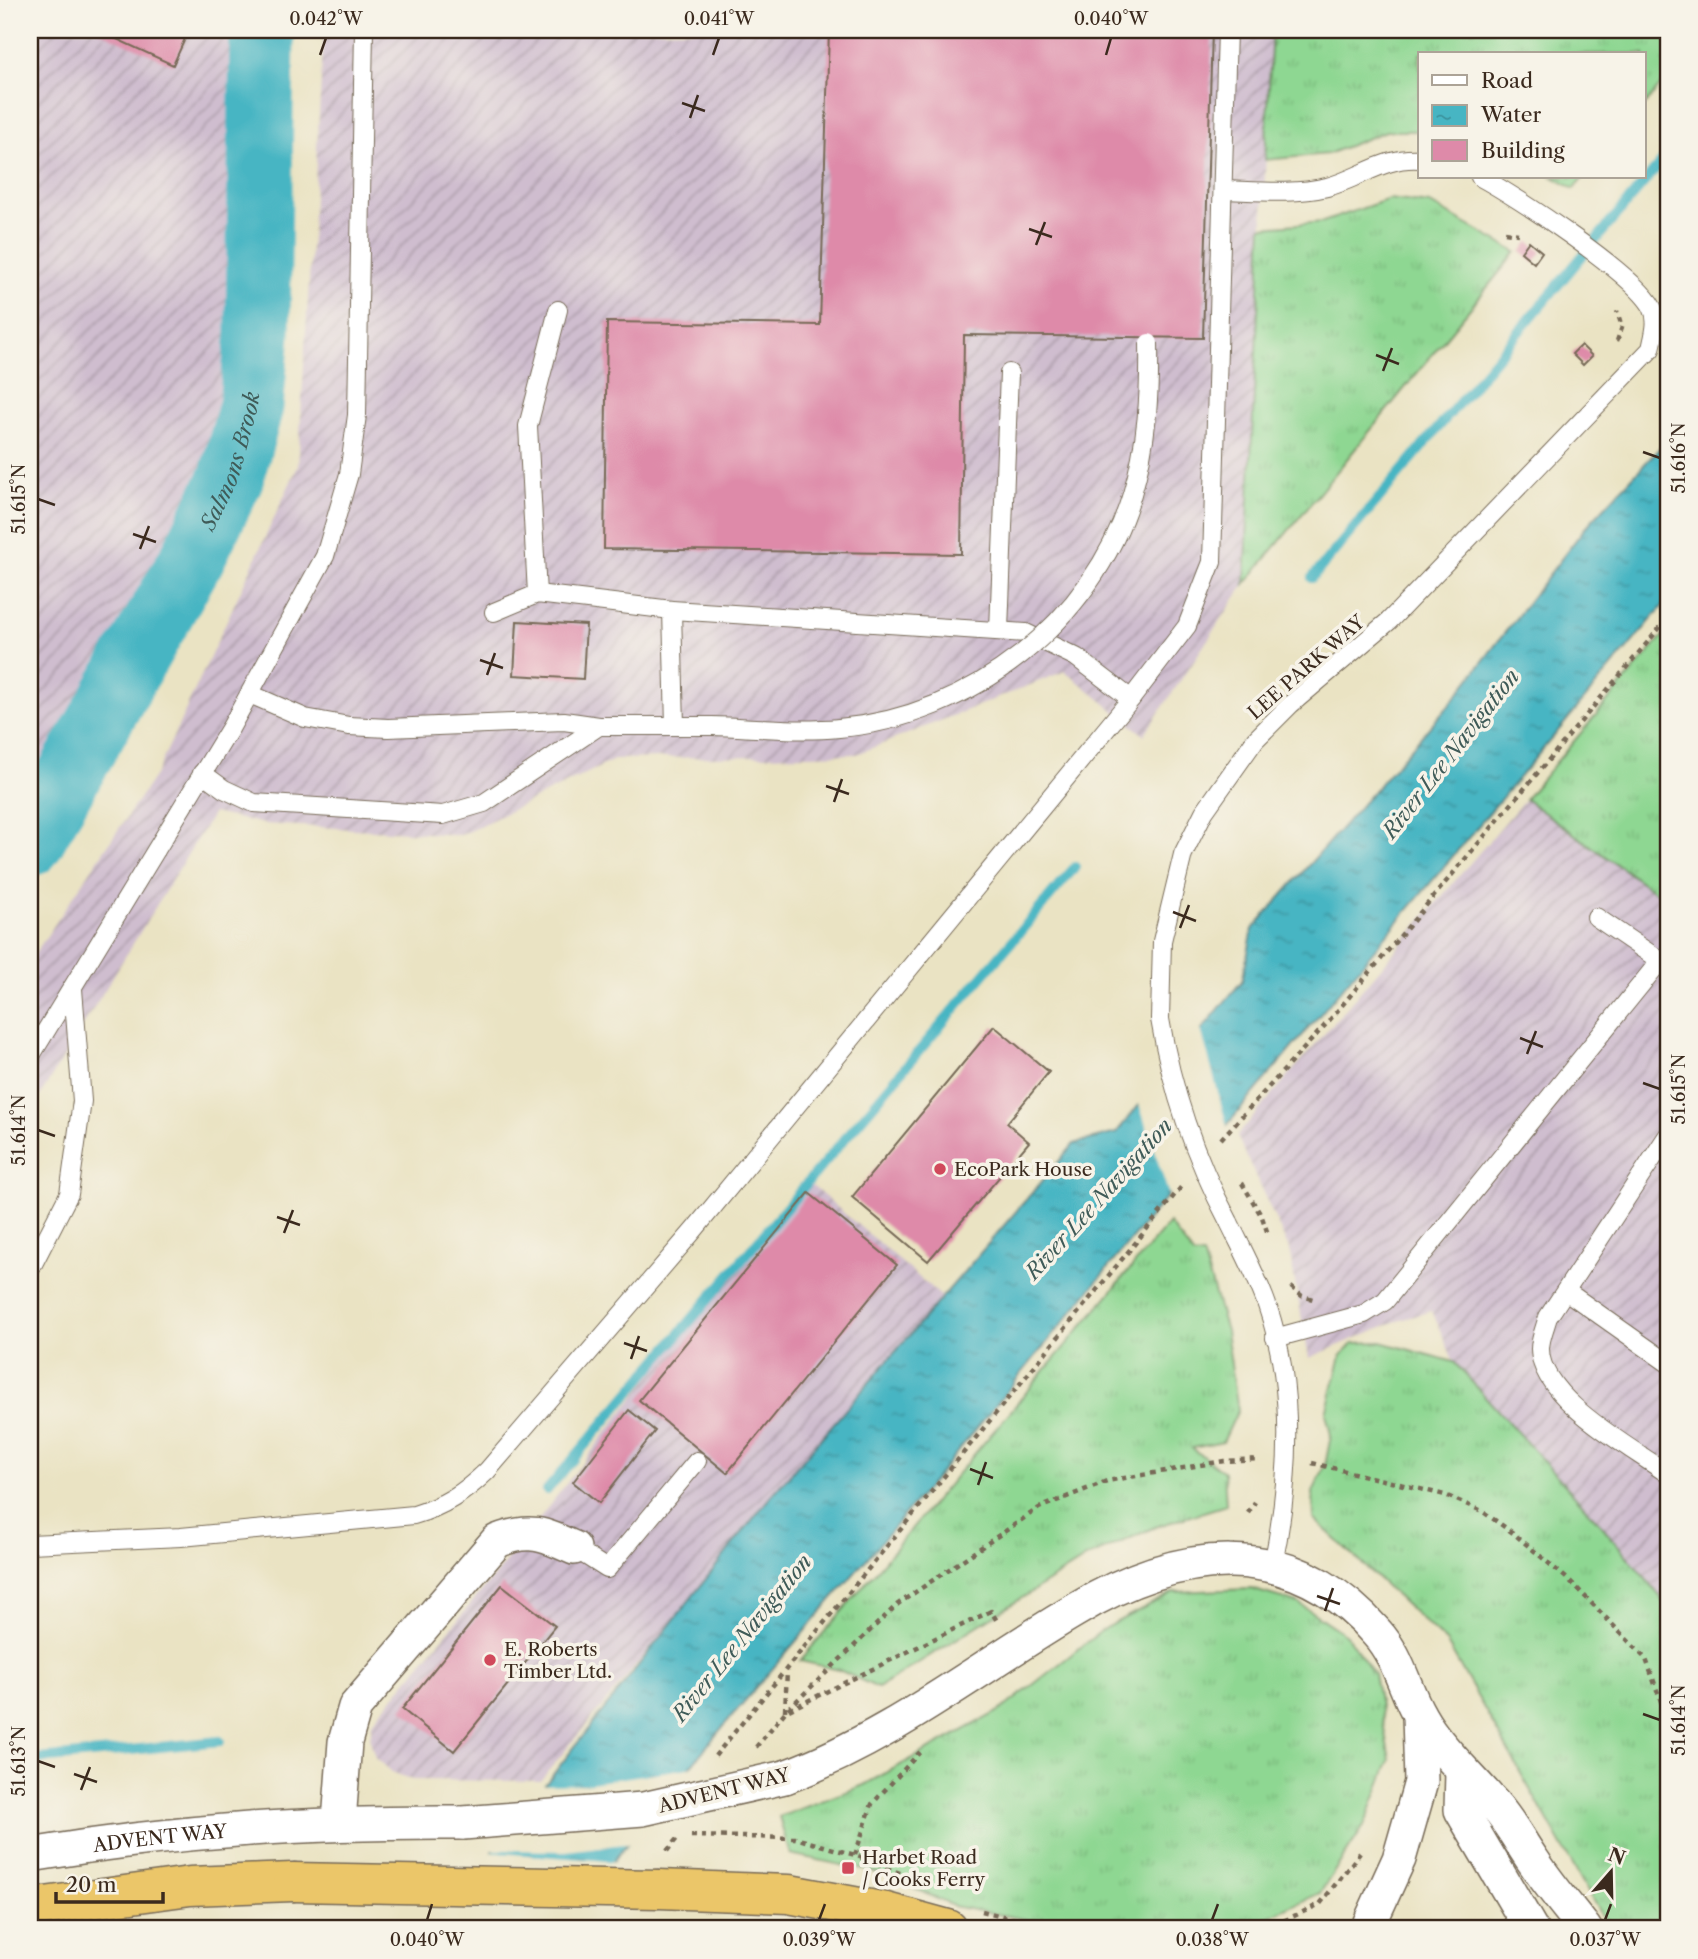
<svg xmlns="http://www.w3.org/2000/svg" width="1698" height="1959" viewBox="0 0 1698 1959" font-family="'Libre Caslon Text',serif">
<style>
.industrial{fill:url(#industrial-furrows)}
.grass{fill:url(#grass-tufts);stroke:#648058;stroke-width:2}
.water{fill:url(#water-ripples);stroke:#417070;stroke-width:2}
.pier{fill:#eae3c3}
.lines{fill:none;stroke-linecap:round;stroke-linejoin:round}
.stream{stroke:#47b5c3;stroke-width:10}
.river{stroke:#47b5c3;stroke-width:65}
.building{fill:#de8aa9}
.lane-casing{stroke:#786b58;stroke-width:20}
.street-casing{stroke:#786b58;stroke-width:36}
.highway-casing{stroke:#786b58;stroke-width:41}
.path{stroke:#786b58;stroke-width:4.5;stroke-dasharray:5 5;stroke-linecap:butt}
.lane{stroke:#fff;stroke-width:18}
.street{stroke:#fff;stroke-width:33}
.highway{stroke:#ebc669;stroke-width:38}
.lane-bridge-casing{stroke:#786b58;stroke-width:20;stroke-linecap:butt}
.street-bridge-casing{stroke:#786b58;stroke-width:36;stroke-linecap:butt}
.highway-bridge-casing{stroke:#786b58;stroke-width:41;stroke-linecap:butt}
.lane-bridge{stroke:#fff;stroke-width:18}
.street-bridge{stroke:#fff;stroke-width:33}
.highway-bridge{stroke:#ebc669;stroke-width:38}
.ticks{fill:none;stroke:#3b2a1e;stroke-width:2.5}
.poi-dot{fill:#d1495b;stroke:#f7f3e8;stroke-width:2.5}
.labels{text-anchor:middle;stroke-width:7;stroke-linejoin:round;paint-order:stroke}
.street-label{font-size:19px;fill:#3b2a1e;stroke:#f7f3e8}
.poi-label{font-size:19px;fill:#3b2a1e;stroke:#f7f3e8;text-anchor:start}
.water-label{font-size:21px;font-style:italic;fill:#3f5b58;stroke:#f7f3e8}
.neatline{fill:none;stroke:#3b2a1e;stroke-width:2.5}
.ticks-label{font-size:18px;text-anchor:middle;fill:#3b2a1e}
</style>
<defs>
<pattern id="industrial-furrows" width="10" height="10" patternUnits="userSpaceOnUse" patternTransform="scale(1.75)"><rect width="10" height="10" fill="#cfbdcf"/><path d="M-1 1l2-2M0 10L10 0M9 11l2-2" fill="none" stroke="#a99aa7"/></pattern>
<pattern id="grass-tufts" width="24" height="20" patternUnits="userSpaceOnUse" patternTransform="scale(1.75)"><rect width="24" height="20" fill="#8ed792"/><path d="M3 7l-1-3M5 7V3M7 7l1-3M15 17l-1-3M17 17v-4M19 17l1-3" fill="none" stroke="#7bb97d"/></pattern>
<pattern id="water-ripples" width="26" height="14" patternUnits="userSpaceOnUse" patternTransform="scale(1.75)"><rect width="26" height="14" fill="#47b5c3"/><path d="M2 4q2-2 4 0t4 0M15 11q2-2 4 0t4 0" fill="none" stroke="#3c939e"/></pattern>
</defs>
<rect width="100%" height="100%" fill="#f7f3e8"/>
<filter id="ink" filterUnits="userSpaceOnUse"><feTurbulence type="fractalNoise" baseFrequency=".0143" numOctaves="2"/><feDisplacementMap in="SourceGraphic" scale="14" xChannelSelector="R" yChannelSelector="G"/><feConvolveMatrix kernelMatrix="1 2 1 2 8 2 1 2 1" color-interpolation-filters="sRGB"/></filter>
<filter id="wash" filterUnits="userSpaceOnUse"><feTurbulence type="fractalNoise" baseFrequency=".00686" numOctaves="4" result="noise"/><feDisplacementMap in="SourceGraphic" scale="28" xChannelSelector="R" yChannelSelector="G"/><feGaussianBlur stdDeviation="1.57" result="paint"/><feColorMatrix in="noise" values="0 0 0 0 0 0 0 0 0 0 0 0 0 0 0 0 0 1.4 0 .05"/><feComposite in="paint" operator="in"/></filter>
<g filter="url(#wash)">
<rect width="100%" height="100%" fill="#eae3c3"/>
<g class="industrial">
<path d="M30 30H239L222 485 30 818Z"/>
<path d="M324 30H1272L1245 584 1144 735 1065 671 857 754 616 759 461 835 264 824 213 813 30 1112V961L157 772 298 466Z"/>
<path d="M1525 799 1668 901V1607L1603 1527 1454 1362 1432 1311 1394 1322 1309 1358 1289 1249 1237 1136Z"/>
<path d="M804 1179 942 1297 540 1781 412 1780 392 1772 375 1757 370 1740 372 1723 499 1570Z"/>
</g>
<g class="grass">
<path d="M1272 30H1668V77L1644 106V54H1420V131H1386L1328 154 1265 160Z"/>
<path d="M1553 177H1584L1574 189Z"/>
<path d="M1389 199 1430 204 1516 252 1245 584 1262 227 1323 222Z"/>
<path d="M1668 630V901L1525 799Z"/>
<path d="M1169 1223 1194 1256 1203 1255 1226 1331 1238 1410 1223 1442 1192 1448 1224 1472 1226 1505 1155 1527 1086 1558 878 1688 839 1670 800 1661Z"/>
<path d="M1381 1342 1454 1362 1603 1527 1668 1606V1929H1615L1600 1913 1447 1643 1314 1519 1313 1492 1325 1466 1331 1435 1326 1413 1341 1356 1353 1343Z"/>
<path d="M1251 1589 1298 1603 1346 1635 1374 1674 1390 1760 1364 1826 1320 1893 1242 1929H1078L953 1906 883 1874 790 1854 779 1817 864 1785 1001 1710 1105 1628 1174 1592Z"/>
</g>
<path class="water" d="M1668 439V600L1134 1236 936 1478 720 1730 558 1929H432L767 1501 1074 1144 1116 1133 1242 981 1253 929 1454 699 1585 528Z"/>
<g class="pier">
<path d="M1200 1026 1228 1130 1170 1198 1138 1101Z"/>
<path d="M695 1767 633 1843 566 1851 488 1850 538 1785 584 1784Z"/>
<path d="M487 1852 596 1860 618 1862 563 1929H428Z"/>
</g>
<g class="lines">
<g class="stream">
<path d="M1312 578 1668 154"/>
<path d="M547 1490 1075 867"/>
<path d="M30 1760 220 1741"/>
</g>
<path class="river" id="s1" d="M30 844 193 557 231 479 251 406 258 334 262 30"/>
</g>
<g id="blocks">
<g class="building">
<path d="M97 30H189L173 65Z"/>
<path d="M829 30H1212L1203 338 964 335 961 554 604 549 607 322 820 325Z"/>
<path d="M1529 241 1542 252 1534 263 1521 252Z"/>
<path d="M1581 345 1592 356 1583 365 1572 354Z"/>
<path d="M517 621 586 625 583 679 514 675Z"/>
<path d="M994 1026 1049 1072 1007 1123 1029 1142 928 1261 852 1197Z"/>
<path d="M809 1193 897 1265 727 1473 639 1400Z"/>
<path d="M629 1410 655 1431 599 1503 573 1482Z"/>
<path d="M502 1585 555 1626 454 1751 402 1709Z"/>
</g>
</g>
</g>
<g filter="url(#ink)">
<use href="#blocks" fill-opacity="0" stroke="#786b58" stroke-width="2"/>
<g class="lines">
<g class="lane-casing">
<g id="lane">
<path d="M1223 190C1256 191 1294 195 1327 187 1359 179 1385 156 1420 159"/>
<path d="M537 594 528 426 558 310"/>
<path d="M672 610 675 726"/>
<path d="M494 612 537 594 672 610 1026 633 1076 657 1131 699"/>
<path d="M999 630 1009 373"/>
<path d="M250 694 305 718 349 726 388 728 564 721 599 726"/>
<path d="M202 773 224 789 254 803 443 815 484 803 599 726H712"/>
<path d="M1596 917 1668 966"/>
<path d="M1160 1019 1162 941 1183 854 1204 812 1255 740 1291 704 1389 621 1651 349C1654 335 1659 320 1652 307 1634 274 1516 196 1480 177"/>
<path d="M30 1057 231 727 325 556 349 474 357 415 364 30"/>
<path d="M1668 1135 1548 1317C1545 1327 1540 1339 1540 1349 1540 1399 1631 1447 1668 1474"/>
<path d="M1229 1222C1242 1249 1257 1276 1267 1305 1296 1389 1290 1480 1273 1565"/>
<path d="M30 1270 69 1194 82 1101 73 989"/>
<path d="M1566 1291 1668 1363"/>
<path d="M1275 1338 1364 1314 1385 1301 1660 961"/>
<path d="M30 1544 181 1537 414 1515C444 1506 464 1493 487 1471L694 1230 1131 699 1187 626 1212 562 1227 30"/>
<path d="M574 1548 607 1569 697 1461"/>
</g>
</g>
<g class="street-casing">
<g id="street">
<path d="M1462 1772 1461 1810 1531 1929"/>
<path d="M785 1777C889 1739 979 1667 1074 1611 1176 1549 1289 1533 1376 1632 1399 1657 1404 1689 1420 1716 1438 1748 1467 1773 1491 1801 1508 1818 1520 1842 1534 1862 1549 1885 1568 1907 1585 1929"/>
<path d="M339 1822 345 1742 355 1707 497 1541C530 1528 543 1534 574 1548"/>
<path id="s2" d="M30 1855C179 1830 313 1822 463 1823"/>
<path d="M1367 1929 1399 1859 1421 1782 1419 1715"/>
</g>
</g>
<g class="highway-casing">
<g id="highway">
<path d="M659 1889 789 1894 886 1912 948 1929"/>
<path d="M30 1908 190 1886 293 1882"/>
</g>
</g>
<g class="path">
<path d="M1505 232 1518 234"/>
<path d="M1617 341 1622 327 1617 311"/>
<path d="M1221 1139 1328 1022 1668 618"/>
<path d="M1242 1183 1262 1217 1268 1234"/>
<path d="M1291 1287 1302 1296 1313 1299"/>
<path d="M1312 1463 1445 1495 1482 1511 1513 1533 1571 1582 1646 1659 1668 1721"/>
<path d="M1248 1513 1255 1502"/>
<path d="M789 1710 991 1611 997 1621"/>
<path d="M785 1711 787 1671"/>
<path d="M756 1747 785 1712 898 1604 1039 1508 1107 1481 1224 1461 1259 1459"/>
<path d="M715 1756 1182 1186"/>
<path d="M691 1836 795 1838 855 1855 907 1876"/>
<path d="M667 1851 679 1836"/>
<path d="M855 1855 872 1804 920 1752"/>
<path d="M982 1911 1055 1929"/>
<path d="M1266 1929 1320 1904 1360 1853"/>
</g>
<use href="#lane" class="lane"/>
<use href="#street" class="street"/>
<use href="#highway" class="highway"/>
<g class="lane-bridge-casing">
<g id="lane-bridge">
<path d="M712 726C753 727 797 732 839 728 970 717 1094 622 1132 494 1147 444 1150 395 1149 343"/>
<path d="M1160 1019C1172 1092 1194 1156 1229 1222"/>
</g>
</g>
<g class="street-bridge-casing">
<path id="street-bridge" d="M463 1823 643 1809 785 1777"/>
</g>
<g class="highway-bridge-casing">
<path id="highway-bridge" d="M293 1882 659 1889"/>
</g>
<use href="#lane-bridge" class="lane-bridge"/>
<use href="#street-bridge" class="street-bridge"/>
<use href="#highway-bridge" class="highway-bridge"/>
</g>
</g>
<path class="ticks" d="M320 55 326 38M713 55 719 38M1106 55 1111 38M682 103 705 111M690 118 698 95M1029 229 1052 237M1036 245 1045 222M1376 355 1399 364M1383 371 1392 348M1643 452 1660 458M38 499 55 505M133 534 156 542M140 549 149 526M480 660 503 668M487 675 495 653M826 786 849 794M834 802 842 779M1173 912 1196 921M1180 928 1189 905M1520 1038 1543 1047M1527 1054 1536 1031M1643 1083 1660 1089M38 1130 55 1136M277 1217 300 1225M284 1233 293 1210M624 1343 647 1351M631 1359 639 1336M970 1469 993 1478M978 1485 986 1462M1317 1596 1340 1604M1325 1611 1333 1588M1643 1714 1660 1720M38 1761 55 1767M74 1774 97 1782M81 1790 90 1767M427 1920 432 1904M819 1920 825 1904M1212 1920 1218 1904M1605 1920 1611 1904"/>
<g class="poi-dot">
<circle cx="940" cy="1169" r="7"/>
<circle cx="490" cy="1660" r="7"/>
<rect x="841" y="1861" width="14" height="14" rx="3.5"/>
</g>
<g class="labels">
<g class="street-label">
<text transform="translate(1306 667) rotate(-41)" y="7">LEE PARK WAY</text>
<text transform="translate(724 1790) rotate(-14)" y="7">ADVENT WAY</text>
<text dy="7" stroke="none"><textPath href="#s2" startOffset="131">ADVENT WAY</textPath></text>
</g>
<g class="poi-label">
<text x="954" y="1176">EcoPark House</text>
<text x="504" y="1656">E. Roberts<tspan x="504" dy="22">Timber Ltd.</tspan></text>
<text x="862" y="1864">Harbet Road<tspan x="862" dy="22">/ Cooks Ferry</tspan></text>
</g>
<g class="water-label">
<text dy="7" stroke="none"><textPath href="#s1" startOffset="434">Salmons Brook</textPath></text>
<text transform="translate(1451 754) rotate(-52)" y="7">River Lee Navigation</text>
<text transform="translate(1099 1199) rotate(-48)" y="7">River Lee Navigation</text>
<text transform="translate(742 1638) rotate(-51)" y="7">River Lee Navigation</text>
</g>
</g>
<rect width="1698" height="1959" fill="none" stroke="#f7f3e8" stroke-width="77"/>
<rect x="1418" y="52" width="228" height="126" fill="#f7f3e8" stroke="#aca397" stroke-width="2"/>
<rect x="1432" y="75" width="35" height="10" fill="#ffffff" stroke="#aca397" stroke-width="2"/>
<text x="1481" y="88" font-size="21" fill="#3b2a1e">Road</text>
<rect x="1432" y="105" width="35" height="21" fill="url(#water-ripples)" stroke="#aca397" stroke-width="2"/>
<text x="1481" y="122" font-size="21" fill="#3b2a1e">Water</text>
<rect x="1432" y="140" width="35" height="21" fill="#de8aa9" stroke="#aca397" stroke-width="2"/>
<text x="1481" y="158" font-size="21" fill="#3b2a1e">Building</text>
<g transform="translate(1611 1872) rotate(20)" stroke="#f7f3e8" stroke-width="5" paint-order="stroke">
<path d="M0-5L12 26L0 18L-12 26Z" fill="#3b2a1e"/>
<text y="-10" font-size="19" font-weight="bold" text-anchor="middle" fill="#3b2a1e">N</text>
</g>
<path d="M56 1892v10h107v-10" fill="none" stroke="#3b2a1e" stroke-width="3.5"/>
<text x="66" y="1892" font-size="21" fill="#3b2a1e" stroke="#f7f3e8" stroke-width="5" paint-order="stroke">20 m</text>
<rect x="38" y="38" width="1622" height="1882" class="neatline"/>
<g class="ticks-label">
<text x="326" y="25">0.042°W</text>
<text x="719" y="25">0.041°W</text>
<text x="1111" y="25">0.040°W</text>
<text transform="translate(1679 458) rotate(-90)" y="6">51.616°N</text>
<text transform="translate(19 499) rotate(-90)" y="6">51.615°N</text>
<text transform="translate(1679 1089) rotate(-90)" y="6">51.615°N</text>
<text transform="translate(19 1130) rotate(-90)" y="6">51.614°N</text>
<text transform="translate(1679 1720) rotate(-90)" y="6">51.614°N</text>
<text transform="translate(19 1761) rotate(-90)" y="6">51.613°N</text>
<text x="427" y="1946">0.040°W</text>
<text x="819" y="1946">0.039°W</text>
<text x="1212" y="1946">0.038°W</text>
<text x="1605" y="1946">0.037°W</text>
</g>
</svg>
